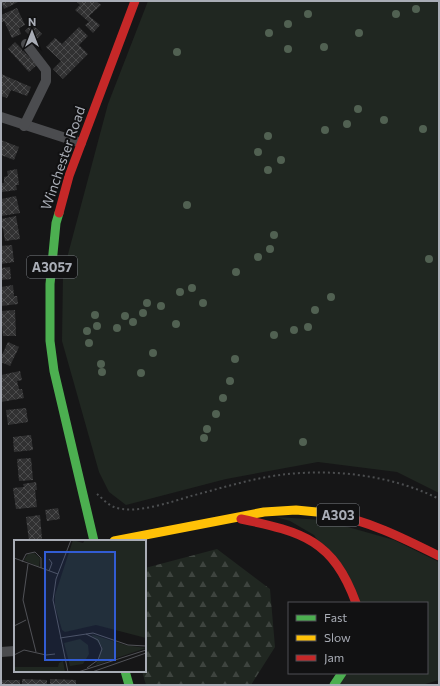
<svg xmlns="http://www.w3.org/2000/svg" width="440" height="686" viewBox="0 0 440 686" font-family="Commissioner,sans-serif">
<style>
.grass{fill:#202721}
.forest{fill:url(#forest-firs)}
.building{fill:url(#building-cross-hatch)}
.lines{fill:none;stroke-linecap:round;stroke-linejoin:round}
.path{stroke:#4c4e50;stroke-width:2;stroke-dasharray:2 3;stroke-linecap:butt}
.street{stroke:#4b4c4f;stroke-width:10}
.fast{stroke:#4caf50;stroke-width:9}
.slow{stroke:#ffc107;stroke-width:9}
.jam{stroke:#c62828;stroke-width:9}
.tree{fill:#516152}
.labels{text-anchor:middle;stroke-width:4;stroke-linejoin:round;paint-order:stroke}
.shield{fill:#111112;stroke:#7b7e85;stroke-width:1}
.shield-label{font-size:13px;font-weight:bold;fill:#a9adb6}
.street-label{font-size:14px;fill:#a9adb6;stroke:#111112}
.inset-road{fill:none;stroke:#515257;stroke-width:1}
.view{fill:#325cd3;fill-opacity:0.15;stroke:#325cd3;stroke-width:2}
.inset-edge{fill:none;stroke:#a9adb6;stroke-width:2}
</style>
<defs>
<pattern id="forest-firs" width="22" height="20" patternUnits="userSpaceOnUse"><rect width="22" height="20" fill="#202721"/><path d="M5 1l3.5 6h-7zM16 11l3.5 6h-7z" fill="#3e443f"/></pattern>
<pattern id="building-cross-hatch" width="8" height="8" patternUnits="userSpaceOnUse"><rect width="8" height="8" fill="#313132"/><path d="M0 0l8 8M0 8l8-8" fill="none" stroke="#4c4c4d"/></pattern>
</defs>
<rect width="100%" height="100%" fill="#161617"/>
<g class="grass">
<path d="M148 1H439V493L397 472 318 462 226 479 126 505 109 492 99 472 62 341 63 273 108 104Z"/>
<path d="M276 517 323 520 394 540 439 562V680L422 685H337L346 673H427V603H360L314 535 290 521Z"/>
</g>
<path class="forest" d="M217 549 270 589 275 647 251 685H146L142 671H145V568Z"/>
<g class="building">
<path d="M1 1H20L4 9Z"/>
<path d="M76 1H96L101 5 89 16 100 25 93 33 85 25 89 22 75 10 80 5Z"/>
<path d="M17 8 25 25 19 28 21 34 12 38 4 21 2 22 1 15Z"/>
<path d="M32 24 42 34 35 41 25 31Z"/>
<path d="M79 27 88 36 79 45 88 54 63 79 53 69 61 61 46 47 55 38 62 44Z"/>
<path d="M15 42 37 65 29 72 8 49Z"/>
<path d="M1 74 31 87 27 96 11 90 7 98 1 96Z"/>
<path d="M1 140 19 147 14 160 1 155Z"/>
<path d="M17 169 19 185H16L17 190 2 192 1 183H4V177L8 176 7 171Z"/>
<path d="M16 196 20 213 1 216V199Z"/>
<path d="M16 216 20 239 5 241 3 228H1V219Z"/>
<path d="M12 245 14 262 1 264V246Z"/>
<path d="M10 267 11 279 1 280V268Z"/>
<path d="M13 285 14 296H17L18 304 1 306V287Z"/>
<path d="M15 310 16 336H3L1 311Z"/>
<path d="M8 342 19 347 10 366 1 362V357Z"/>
<path d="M20 371 22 380 17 381 19 389H22L24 398 1 402V375Z"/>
<path d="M26 408 28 422 8 425 6 410Z"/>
<path d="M31 435 33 450 14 452 13 437Z"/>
<path d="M31 458 33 480 19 481 17 459Z"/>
<path d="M36 482 37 490H35L37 507 16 509 13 488 24 487 23 484Z"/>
<path d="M58 508 60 519 47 521 45 510Z"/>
<path d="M40 515 42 539 29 541 26 517Z"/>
<path d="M22 679 47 680V685H22Z"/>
<path d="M50 679 76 680V685H50Z"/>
<rect x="1" y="680" width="19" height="5"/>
</g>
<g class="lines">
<path class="path" d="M97 494C102 498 108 505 114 507 134 515 171 502 191 496 222 488 256 477 288 474 338 469 394 476 439 499"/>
<g class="street">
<path d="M1 117 81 143"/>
<path d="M24 126 46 81V70L26 44"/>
<path d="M1 652 15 651"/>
</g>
<g class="fast">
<path d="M59 213 56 223 50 284V341L54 371 94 541"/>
<path d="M125 671 129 685"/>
<path d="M334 685 342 673"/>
</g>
<path class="slow" d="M114 541 264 512 296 510 327 513"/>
<g class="jam">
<path d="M59 213 69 176 135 1"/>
<path d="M327 513C367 520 403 538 439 556"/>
<path d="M241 519C303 532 333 540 356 603"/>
</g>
</g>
<g class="tree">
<circle cx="416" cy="9" r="4"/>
<circle cx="308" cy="14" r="4"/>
<circle cx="396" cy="14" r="4"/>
<circle cx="288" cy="24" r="4"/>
<circle cx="269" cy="33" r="4"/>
<circle cx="359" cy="33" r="4"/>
<circle cx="324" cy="47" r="4"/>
<circle cx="288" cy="49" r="4"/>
<circle cx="177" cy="52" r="4"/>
<circle cx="358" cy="109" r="4"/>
<circle cx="384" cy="120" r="4"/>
<circle cx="347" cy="124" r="4"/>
<circle cx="423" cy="129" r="4"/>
<circle cx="325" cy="130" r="4"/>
<circle cx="268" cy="136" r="4"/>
<circle cx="258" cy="152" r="4"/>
<circle cx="281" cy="160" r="4"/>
<circle cx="268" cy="170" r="4"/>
<circle cx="187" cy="205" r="4"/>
<circle cx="274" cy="235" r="4"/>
<circle cx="270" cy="249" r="4"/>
<circle cx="258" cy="257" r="4"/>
<circle cx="429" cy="259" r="4"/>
<circle cx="236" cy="272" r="4"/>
<circle cx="192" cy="288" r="4"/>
<circle cx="180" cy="292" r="4"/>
<circle cx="331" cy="297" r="4"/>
<circle cx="147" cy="303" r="4"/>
<circle cx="203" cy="303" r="4"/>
<circle cx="161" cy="306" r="4"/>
<circle cx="315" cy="310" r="4"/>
<circle cx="143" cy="313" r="4"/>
<circle cx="95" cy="315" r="4"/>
<circle cx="125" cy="316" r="4"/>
<circle cx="133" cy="322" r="4"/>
<circle cx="176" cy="324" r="4"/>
<circle cx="97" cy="326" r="4"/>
<circle cx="308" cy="327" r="4"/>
<circle cx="117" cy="328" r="4"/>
<circle cx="294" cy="330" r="4"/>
<circle cx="87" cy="331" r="4"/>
<circle cx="274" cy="335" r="4"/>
<circle cx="89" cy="343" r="4"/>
<circle cx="153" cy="353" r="4"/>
<circle cx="235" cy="359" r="4"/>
<circle cx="101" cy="364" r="4"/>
<circle cx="102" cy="372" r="4"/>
<circle cx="141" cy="373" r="4"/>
<circle cx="230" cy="381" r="4"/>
<circle cx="223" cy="398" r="4"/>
<circle cx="216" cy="414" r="4"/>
<circle cx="207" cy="429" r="4"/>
<circle cx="204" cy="438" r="4"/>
<circle cx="303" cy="442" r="4"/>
</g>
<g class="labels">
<g class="shield">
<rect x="27" y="256" width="50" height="22" rx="3"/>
<rect x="317" y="504" width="42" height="22" rx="3"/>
</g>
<g class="shield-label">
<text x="52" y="272">A3057</text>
<text x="338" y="520">A303</text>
</g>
<g class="street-label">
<text transform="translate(63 158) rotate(-71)" y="5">Winchester Road</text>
</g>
</g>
<g transform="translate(14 540)">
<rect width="132" height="132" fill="#161617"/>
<path d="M59 0 69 3 71 0H132V98L82 85 51 92 48 90 41 66V55ZM20 13 26 18 25 27 10 20 14 14ZM77 94 111 105 132 108 82 125 88 107Z" fill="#202721"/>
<path d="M66 99 74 105 75 114 69 124 56 126 50 103ZM49 121 51 132H0V127H44L45 123Z" fill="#202721"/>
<path class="inset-road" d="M0 18 44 34M8 22 12 14 21 12 27 18V28M14 24 9 60 22 112M35 31 38 23 35 19M0 86 12 80M72 94 84 100 88 109 84 120 73 128M46 98 79 93 114 105 132 106M0 115 10 110 32 115 41 114M54 132 39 60 42 39 57 0M64 132 132 110M78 132 132 113"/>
<path class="view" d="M31 12H101V120H31Z"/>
<rect width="132" height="132" class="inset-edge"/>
</g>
<rect width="440" height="686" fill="none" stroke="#a9adb6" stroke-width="4"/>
<rect x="288" y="602" width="140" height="72" fill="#111112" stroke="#4e4f54"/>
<rect x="296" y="615" width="20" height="6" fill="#4caf50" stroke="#4e4f54"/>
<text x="324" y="622" font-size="12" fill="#a9adb6">Fast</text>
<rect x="296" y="635" width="20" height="6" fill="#ffc107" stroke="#4e4f54"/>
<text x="324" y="642" font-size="12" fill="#a9adb6">Slow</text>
<rect x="296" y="655" width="20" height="6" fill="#c62828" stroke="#4e4f54"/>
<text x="324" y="662" font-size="12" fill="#a9adb6">Jam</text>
<g transform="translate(32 32)" stroke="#111112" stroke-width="3" paint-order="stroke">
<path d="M0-3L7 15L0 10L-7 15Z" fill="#a9adb6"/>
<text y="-6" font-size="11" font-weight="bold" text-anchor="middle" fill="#a9adb6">N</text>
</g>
</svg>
